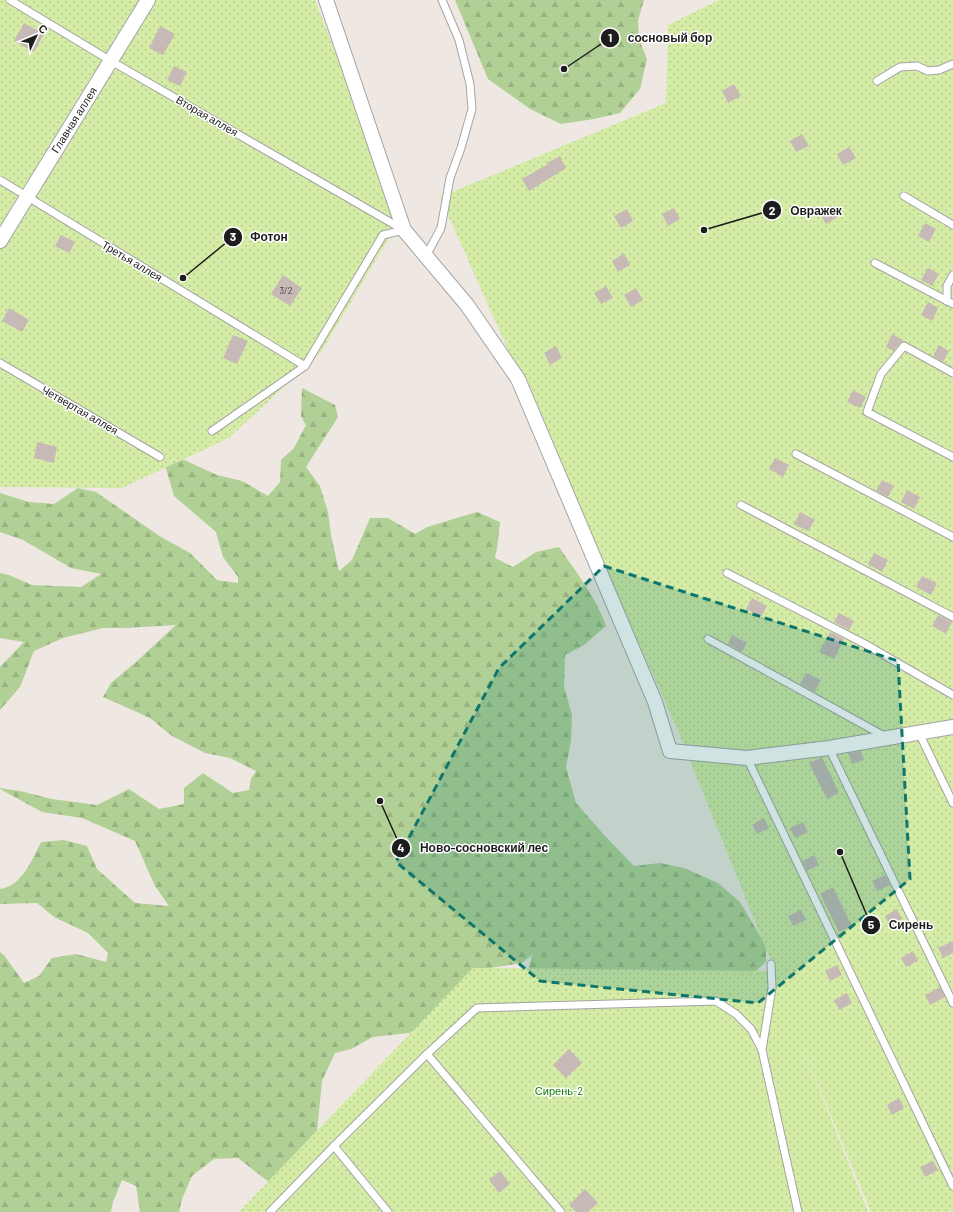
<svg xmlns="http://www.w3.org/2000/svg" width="953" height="1212" viewBox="0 0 953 1212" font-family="Barlow,sans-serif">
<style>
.forest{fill:url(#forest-firs)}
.garden{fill:url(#garden-dots)}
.building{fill:#c7bab6}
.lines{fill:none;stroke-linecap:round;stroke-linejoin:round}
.service-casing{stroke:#a4a4a4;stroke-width:9}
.minor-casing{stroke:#a4a4a4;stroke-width:16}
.service{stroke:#fff;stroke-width:7}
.minor{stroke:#fff;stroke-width:14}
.marked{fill:#0f766e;fill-opacity:0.2;stroke:#0f766e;stroke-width:3;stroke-dasharray:8 5;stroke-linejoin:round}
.labels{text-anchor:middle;stroke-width:3;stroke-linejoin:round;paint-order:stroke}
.number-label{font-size:9px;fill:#484443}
.street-label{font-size:11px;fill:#1d1d1d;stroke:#fff}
.park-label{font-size:11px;fill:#127f07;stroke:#fff}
.leader{fill:none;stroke:#1d1d1d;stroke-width:1.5}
.callout-dot{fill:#1d1d1d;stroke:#fff;stroke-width:1.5}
.mark-label{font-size:12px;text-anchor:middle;font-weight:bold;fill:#fff}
.callout-label{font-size:12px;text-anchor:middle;font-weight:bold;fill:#1d1d1d;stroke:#fff;stroke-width:3;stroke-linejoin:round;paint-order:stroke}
</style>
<defs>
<pattern id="forest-firs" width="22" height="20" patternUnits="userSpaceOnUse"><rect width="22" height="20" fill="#b1d095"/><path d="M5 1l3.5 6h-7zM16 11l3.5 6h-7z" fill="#98b280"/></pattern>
<pattern id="garden-dots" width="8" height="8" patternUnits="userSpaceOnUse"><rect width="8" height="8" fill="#d4eca6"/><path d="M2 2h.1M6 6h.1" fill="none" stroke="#b6ca8e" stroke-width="1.8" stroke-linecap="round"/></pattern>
</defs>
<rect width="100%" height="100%" fill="#efe8e2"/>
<g class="forest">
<path d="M455 0H644L638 20 639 39 647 59 640 89 620 113 594 119 561 124 530 109 488 79Z"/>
<path d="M302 388 335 405 338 417 306 467 320 486 328 512 331 535 339 571 352 560 370 518H388L415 534 427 527 477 512 500 522 497 548 495 558 513 567 536 552 559 547C576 572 596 597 606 626L584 645 565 655 564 687 572 715 571 741 566 767 576 803 605 836 634 866 660 863 684 868 718 883 740 902 766 946V962L748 978 524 988 532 955 522 963 490 968 455 992 435 1020 409 1033 373 1037 351 1049 335 1053 322 1081 316 1141 287 1196 238 1158 214 1159 192 1176 182 1199 179 1212H140L136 1186 122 1180 113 1202 111 1212H0V952L4 955 24 983 39 976 52 958 76 954 106 962 108 953 88 933 54 917 37 903 0 904V889C22 886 32 860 41 842L64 840 87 846 97 869 135 903 169 906 155 886 135 841 82 818 42 812 0 789V788L20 791 52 799 97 805 129 789 159 809 184 804V788L203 773 233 793 249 790 251 779 256 771 230 758 205 753 172 736 150 718 103 697 111 683 136 662 176 625 127 628H103L63 638 34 651 20 687 0 710V667L24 642 0 638V573L9 575 32 585 81 587 101 574 71 568 23 540 0 532V493L29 502 54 504 78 488 96 492 161 537 190 553 217 580 238 583V577L223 557 216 532 174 496 163 458 182 459 217 475 242 481 268 496 280 482 281 460 294 448 306 425 301 416Z"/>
</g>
<g class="garden">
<path d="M0 0H315L404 230 393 231 321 352 229 438 122 488 0 487Z"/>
<path d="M719 0H953V1212H871L802 1046 868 1212H239L473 968 775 971 679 733 440 197 666 103 668 25Z"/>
</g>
<g class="building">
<path d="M24 23 44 34 34 52 14 41Z"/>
<path d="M160 26 175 34 163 55 149 48Z"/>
<path d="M174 66 187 72 180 86 167 80Z"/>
<path d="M734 84 741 96 728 103 722 91Z"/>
<path d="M802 134 809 146 796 152 790 141Z"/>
<path d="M849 147 856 158 843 165 837 154Z"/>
<path d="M560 156 566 168 529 191 522 179 548 164 547 163Z"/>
<path d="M831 205 838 217 826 224 819 212Z"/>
<path d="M674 208 680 219 668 226 662 214Z"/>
<path d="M627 209 633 221 621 228 614 216Z"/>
<path d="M925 223 936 229 929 242 918 236Z"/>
<path d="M61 235 75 242 69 253 55 246Z"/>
<path d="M624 253 630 265 618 272 612 261Z"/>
<path d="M928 268 939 274 932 286 921 280Z"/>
<path d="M283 275 302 288 290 306 271 294Z"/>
<path d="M606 286 613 298 601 304 594 293Z"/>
<path d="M636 288 643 300 631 307 624 295Z"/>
<path d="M928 302 938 308 932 321 921 315Z"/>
<path d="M9 308 29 320 22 332 2 321Z"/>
<path d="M892 334 903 340 893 351 886 347Z"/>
<path d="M233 335 248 341 237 364 223 358Z"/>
<path d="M939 345 949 351 943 362 933 356Z"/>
<path d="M556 346 562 358 550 365 544 353Z"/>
<path d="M853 390 866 397 860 408 847 402Z"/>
<path d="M37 442 57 447 54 463 34 458Z"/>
<path d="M775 458 789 465 783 477 769 469Z"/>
<path d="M882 480 894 486 888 497 876 491Z"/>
<path d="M907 490 920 497 914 509 901 502Z"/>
<path d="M800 512 815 520 808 531 794 524Z"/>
<path d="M874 553 888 560 882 572 868 564Z"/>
<path d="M922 576 937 583 931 595 916 587Z"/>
<path d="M752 598 767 606 761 617 746 609Z"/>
<path d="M839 613 854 621 849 630 834 622Z"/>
<path d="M938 615 952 622 946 634 932 626Z"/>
<path d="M830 632 844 639 834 659 819 652Z"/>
<path d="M732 635 747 643 742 652 728 644Z"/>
<path d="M806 673 821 680 815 692 800 684Z"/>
<path d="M861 751 864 760 852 764 848 753Z"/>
<path d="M822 757 839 793 827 799 809 763Z"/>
<path d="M764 818 769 828 757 834 752 825Z"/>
<path d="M803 822 808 832 795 838 790 828Z"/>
<path d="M814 855 819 865 807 871 802 861Z"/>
<path d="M885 875 890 885 877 891 872 881Z"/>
<path d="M833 887 852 926 839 932 820 894Z"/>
<path d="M897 909 902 919 890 926 885 916Z"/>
<path d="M801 910 806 920 793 926 788 916Z"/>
<path d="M953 941V953L943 958 938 948Z"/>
<path d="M913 951 918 961 906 967 901 958Z"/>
<path d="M837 965 842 975 830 981 825 971Z"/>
<path d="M940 987 945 997 930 1005 925 995Z"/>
<path d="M847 993 852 1003 839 1010 834 1000Z"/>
<path d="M569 1049 582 1063 566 1078 553 1065Z"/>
<path d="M899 1098 904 1108 892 1115 887 1105Z"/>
<path d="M933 1161 938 1170 925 1177 920 1167Z"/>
<path d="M500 1171 510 1184 499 1193 489 1180Z"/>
<path d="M585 1189 598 1203 588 1212H576L569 1205Z"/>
</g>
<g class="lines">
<g class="service-casing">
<g id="service">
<path d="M10 0 111 61 402 229"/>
<path d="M877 81 900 67 917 66 928 71 939 70 953 64"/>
<path d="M0 180 305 366"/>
<path d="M904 196 953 225"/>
<path d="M426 256 441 228 450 178 461 148 472 109 470 84 459 40 442 0"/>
<path d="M875 263 953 304"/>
<path d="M947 301V286L953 275"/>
<path d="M0 363 160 457"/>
<path d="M953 373 904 346 881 374 867 412 953 457"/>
<path d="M212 431 305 366 383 235 404 230"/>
<path d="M796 454 953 537"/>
<path d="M741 505 953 617"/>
<path d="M727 573 865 644 953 695"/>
<path d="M708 639 886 737"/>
<path d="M919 733 953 803"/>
<path d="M829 748 953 1003"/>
<path d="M747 758 953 1186"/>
<path d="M771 964 772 988 762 1050 798 1212"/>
<path d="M427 1054 561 1212"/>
<path d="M270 1212 334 1146"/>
<path d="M388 1212 334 1146 427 1054 477 1008 716 1001 736 1014 751 1029 762 1050"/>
</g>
</g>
<g class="minor-casing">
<g id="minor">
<path d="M326 0 404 230 467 305 518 379 655 702 670 751 747 758 829 748 953 727"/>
<path d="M0 241 148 0"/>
</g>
</g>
<use href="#service" class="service"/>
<use href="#minor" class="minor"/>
</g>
<path class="marked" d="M604 566 898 661 910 879 758 1003 540 981 396 862 499 668Z"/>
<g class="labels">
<g class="number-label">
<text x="286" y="294">3/2</text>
</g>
<g class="street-label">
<text transform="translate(207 116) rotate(30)" y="4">Вторая аллея</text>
<text transform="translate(74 120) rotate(-58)" y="4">Главная аллея</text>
<text transform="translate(132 261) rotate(31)" y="4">Третья аллея</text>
<text transform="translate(80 410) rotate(30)" y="4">Четвертая аллея</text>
</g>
<g class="park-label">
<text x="559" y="1095">Сирень-2</text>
</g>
</g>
<path class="leader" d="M564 69L610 38M704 230L772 210M183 278L233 237M380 801L401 848M840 852L871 925"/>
<g class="callout-dot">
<circle cx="564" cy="69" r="4"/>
<circle cx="704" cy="230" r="4"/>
<circle cx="183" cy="278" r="4"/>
<circle cx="380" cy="801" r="4"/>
<circle cx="840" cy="852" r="4"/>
<circle cx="610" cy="38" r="10"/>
<circle cx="772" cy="210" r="10"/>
<circle cx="233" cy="237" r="10"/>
<circle cx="401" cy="848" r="10"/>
<circle cx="871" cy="925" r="10"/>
</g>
<g class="mark-label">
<text x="610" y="42">1</text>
<text x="772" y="215">2</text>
<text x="233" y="241">3</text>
<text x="401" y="852">4</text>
<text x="871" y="929">5</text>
</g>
<g class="callout-label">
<text x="670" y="42">сосновый бор</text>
<text x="816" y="215">Овражек</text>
<text x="269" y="241">Фотон</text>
<text x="484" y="852">Ново-сосновский лес</text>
<text x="911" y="929">Сирень</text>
</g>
<g transform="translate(36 36) rotate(46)" stroke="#ffffff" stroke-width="3" paint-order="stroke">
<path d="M0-3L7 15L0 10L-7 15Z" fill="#1d1d1d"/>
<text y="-6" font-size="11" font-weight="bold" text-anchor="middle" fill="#1d1d1d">С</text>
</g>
</svg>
